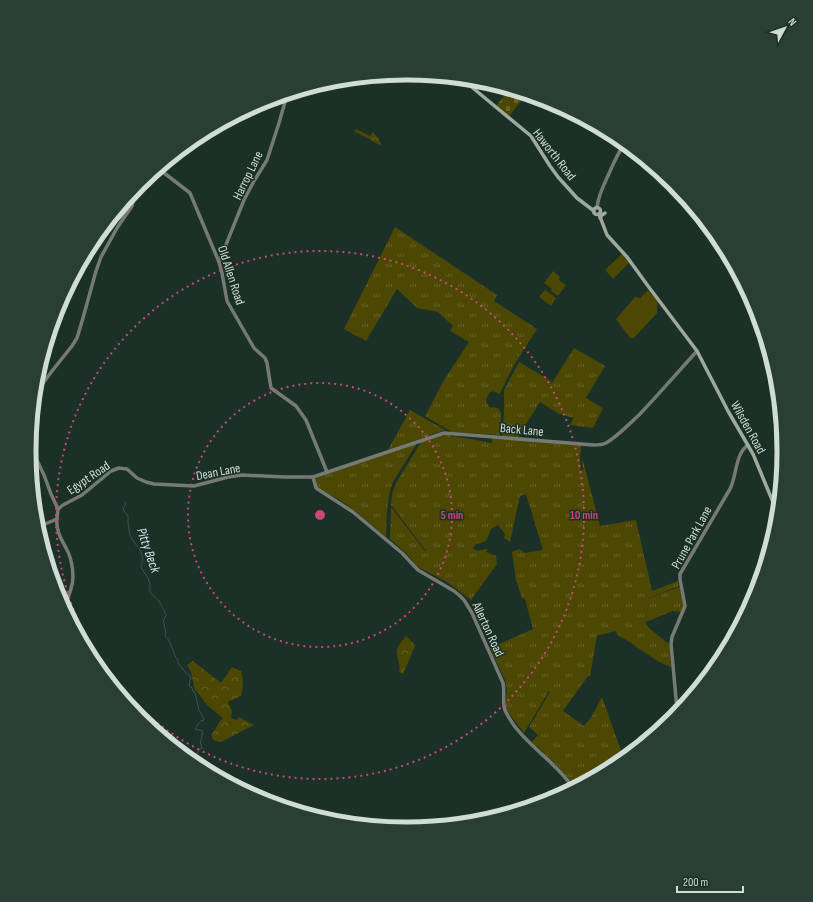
<svg xmlns="http://www.w3.org/2000/svg" width="813" height="902" viewBox="0 0 813 902" font-family="'Sofia Sans Condensed',sans-serif">
<style>
.grass{fill:url(#grass-tufts)}
.forest{fill:url(#forest-crowns)}
.cemetery{fill:url(#cemetery-stones)}
.garden{fill:#4c4804}
.lines{fill:none;stroke-linecap:round;stroke-linejoin:round}
.stream{stroke:#445152;stroke-width:1}
.tertiary{stroke:#757b73;stroke-width:3.5}
.secondary{stroke:#9fa99c;stroke-width:3.5}
.ring{fill:none;stroke:#c6497a;stroke-width:2;stroke-dasharray:2 4}
.labels{text-anchor:middle;stroke-width:3;stroke-linejoin:round;paint-order:stroke}
.street-label{font-size:13px;fill:#d0dcd6;stroke:#1b3027}
.water-label{font-size:14px;font-style:italic;fill:#d2e8f2;stroke:#1b3027}
.rim{fill:none;stroke:#d0dcd6;stroke-width:5}
.centre{fill:#c6497a;stroke:#1b3027;stroke-width:2}
.ring-label{font-size:12px;text-anchor:middle;font-weight:bold;fill:#c6497a;stroke:#1b3027;stroke-width:3;stroke-linejoin:round;paint-order:stroke}
</style>
<defs>
<pattern id="grass-tufts" width="24" height="20" patternUnits="userSpaceOnUse"><rect width="24" height="20" fill="#4c4804"/><path d="M3 7l-1-3M5 7V3M7 7l1-3M15 17l-1-3M17 17v-4M19 17l1-3" fill="none" stroke="#656228"/></pattern>
<pattern id="forest-crowns" width="20" height="18" patternUnits="userSpaceOnUse"><rect width="20" height="18" fill="#4c4804"/><path d="M2 6a3 3 0 1 1 6 0M12 15a3 3 0 1 1 6 0" fill="none" stroke="#656228"/></pattern>
<pattern id="cemetery-stones" width="16" height="16" patternUnits="userSpaceOnUse"><rect width="16" height="16" fill="#4c4804"/><path d="M2 7V4a2 2 0 0 1 4 0v3zM10 15v-3a2 2 0 0 1 4 0v3z" fill="#656228"/></pattern>
</defs>
<rect width="100%" height="100%" fill="#1b3027"/>
<g class="grass">
<path d="M395 227 497 295 494 301 537 329 514 365 500 393 499 394C490 388 489 393 486 400L487 401 486 403 488 404 489 407 498 408 501 413 500 435 452 432 425 416 444 380 469 342 450 331 453 326 438 312 417 308 397 289 366 341 344 329Z"/>
<path d="M574 348 605 366 586 398 603 408 593 428 570 425 574 418 559 414 540 402 518 437 502 436 504 414V390L519 362 551 381 552 383Z"/>
<path d="M410 410 445 430 388 450Z"/>
<path d="M445 434 450 435 452 437 454 436 492 443V438L581 445 580 460 581 470H583L582 461H583L600 526 636 520 652 591 678 581 679 586 636 603 679 587 680 588 684 606 681 612 673 611 643 623 645 622 649 628 669 644 671 667 659 662 644 652 628 641 619 636 615 631 597 636 590 676H588L563 711 584 726 592 716 602 697 624 759 616 765 575 787C563 770 547 756 532 742L538 735 529 727 550 692 549 691 524 733 506 709 505 703 507 689 505 680 490 648 533 629 525 599 522 598 516 580 512 552 519 549 525 553 543 550 526 494 520 496 510 542 504 538 505 534 498 525 491 529 486 541 475 545 473 548C478 553 481 549 488 549L486 552 496 556 497 564 471 600 447 582 418 567 407 554 390 539 391 507 425 551H426L391 505 392 494 396 483 421 442Z"/>
<path d="M417 443 393 482 390 490 387 511 386 537 355 511 340 500 320 489 316 485 315 479 321 476Z"/>
</g>
<g class="forest">
<path d="M356 129 370 136 373 132 378 138 382 146 354 131Z"/>
<path d="M29 446 40 469 32 476 29 451Z"/>
<path d="M406 636 415 645V646L403 674 399 672C402 664 395 656 397 650 398 645 403 640 406 636Z"/>
<path d="M193 661 221 683 232 667 241 671C244 681 243 686 241 696L228 702 232 711 231 718 237 720 239 717 244 720 254 725 221 742 215 741 212 738V734L221 720 223 718 207 705 198 693 195 690 191 672 187 665Z"/>
</g>
<path class="cemetery" d="M501 87 526 95 509 116 496 106 505 95 499 89Z"/>
<g class="garden">
<path d="M622 254 629 263 613 279 605 270Z"/>
<path d="M553 271 560 277 559 280 566 285 558 296 551 291 552 289 544 283Z"/>
<path d="M545 290 556 298 551 306 539 297Z"/>
<path d="M648 290 658 302C657 306 657 309 657 313L634 338H630L616 319 635 297 641 298 642 296Z"/>
</g>
<g class="lines">
<g class="stream">
<path d="M623 151 630 154 634 152"/>
<path d="M125 502 126 504 123 508 124 511 128 516C128 523 128 532 132 539 134 543 139 547 141 552 143 556 142 560 142 565L141 567C143 572 148 576 149 581 151 584 149 588 150 591 151 595 156 598 159 601 160 603 165 612 166 615L163 622C165 624 164 629 166 632L165 636C173 643 172 654 178 660V663L185 672 191 677 190 680 189 686 192 688 193 691 195 693 199 710 204 719V720C198 721 198 726 195 729L203 731 202 733V739L200 741 202 748 199 749 197 754 195 755V758L199 759 196 764"/>
</g>
<g class="tertiary">
<path d="M159 169 190 193 219 262 222 273 227 301 254 348 265 358 267 363 271 388 296 406 306 420 327 472"/>
<path d="M597 208C598 194 606 181 611 169 615 160 619 152 624 144"/>
<path d="M219 262 244 200 254 181 267 160 279 123 287 95"/>
<path d="M33 407 37 394 41 386 52 371 72 346 77 338 83 318 96 271 101 257 117 228 132 206 133 202V198L132 194"/>
<path d="M30 437 31 445 34 454 44 475 51 494 58 509"/>
<path d="M313 477 316 488 353 512 402 553 418 570 454 591 460 596 464 600 472 613 503 683C505 692 502 703 505 710 507 715 510 719 513 724 530 748 557 763 573 788"/>
<path d="M58 509 63 505 82 495 111 471 119 468 127 469 137 478 146 482 154 484 194 486 228 477 242 475 284 477H313L444 433 594 445C598 445 602 445 606 443 618 436 629 424 639 415 659 394 678 372 697 351"/>
<path d="M58 509C58 514 56 519 57 524 57 534 63 542 67 550 71 557 73 569 73 577 73 587 68 598 64 607"/>
<path d="M36 525 45 524 57 519"/>
<path d="M676 714 677 709 671 644 672 637 685 606 680 579V574L730 489C737 475 735 454 748 445"/>
</g>
<g class="secondary">
<path d="M462 79 531 136 550 166 558 177 577 198 594 211"/>
<circle cx="597" cy="211" r="3.5"/>
<path d="M599 214 607 235 627 257 648 286 697 351 728 411 753 454 773 502 778 515"/>
<path d="M600 218 602 215 605 213"/>
</g>
</g>
<g class="ring">
<circle cx="320" cy="515" r="132"/>
<circle cx="320" cy="515" r="264"/>
</g>
<g class="labels">
<g class="street-label">
<text transform="translate(555 154) rotate(52)" y="5">Haworth Road</text>
<text transform="translate(247 175) rotate(-64)" y="5">Harrop Lane</text>
<text transform="translate(232 275) rotate(72)" y="5">Old Allen Road</text>
<text transform="translate(749 427) rotate(61)" y="5">Wilsden Road</text>
<text transform="translate(522 429) rotate(5)" y="5">Back Lane</text>
<text transform="translate(218 471) rotate(-11)" y="5">Dean Lane</text>
<text transform="translate(88 477) rotate(-34)" y="5">Egypt Road</text>
<text transform="translate(691 537) rotate(-61)" y="5">Prune Park Lane</text>
<text transform="translate(489 629) rotate(65)" y="5">Allerton Road</text>
</g>
<g class="water-label">
<text transform="translate(149 550) rotate(71)" y="5">Pitty Beck</text>
</g>
</g>
<path d="M0 0H813V902H0ZM406 80H407A370 370 0 0 1 777 450V452A370 370 0 0 1 407 822H406A370 370 0 0 1 36 452V450A370 370 0 0 1 406 80Z" fill="#293e35" fill-rule="evenodd"/>
<path class="rim" d="M406 80H407A370 370 0 0 1 777 450V452A370 370 0 0 1 407 822H406A370 370 0 0 1 36 452V450A370 370 0 0 1 406 80Z"/>
<circle cx="320" cy="515" r="6" class="centre"/>
<g class="ring-label">
<text x="452" y="519">5 min</text>
<text x="584" y="519">10 min</text>
</g>
<g transform="translate(785 28) rotate(50)" stroke="#1b3027" stroke-width="3" paint-order="stroke">
<path d="M0-3L7 15L0 10L-7 15Z" fill="#d0dcd6"/>
<text y="-6" font-size="11" font-weight="bold" text-anchor="middle" fill="#d0dcd6">N</text>
</g>
<path d="M677 886v6h66v-6" fill="none" stroke="#d0dcd6" stroke-width="2"/>
<text x="683" y="886" font-size="12" fill="#d0dcd6" stroke="#1b3027" stroke-width="3" paint-order="stroke">200 m</text>
</svg>
